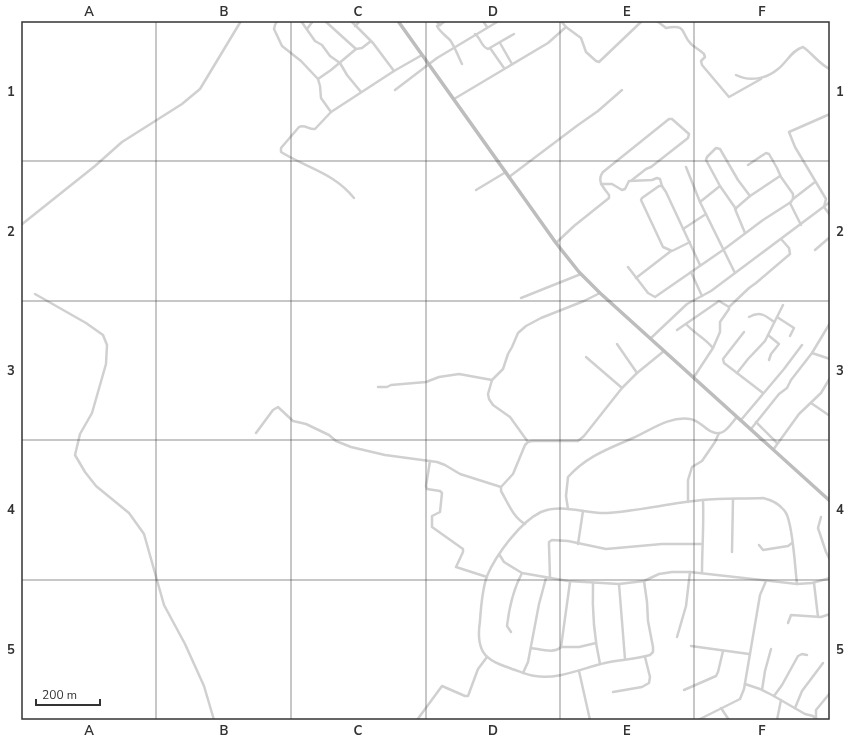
<svg xmlns="http://www.w3.org/2000/svg" width="851" height="741" viewBox="0 0 851 741" font-family="'Nunito Sans',sans-serif">
<style>
.lines{fill:none;stroke-linecap:round;stroke-linejoin:round}
.street{stroke:#d0d0d0;stroke-width:2.5}
.secondary{stroke:#bdbdbd;stroke-width:3.5}
.grid{fill:none;stroke:#333;stroke-width:1;stroke-opacity:0.55}
.neatline{fill:none;stroke:#333;stroke-width:1.5}
.grid-label{font-size:13px;text-anchor:middle;font-weight:bold;fill:#333}
</style>
<rect width="100%" height="100%" fill="#fff"/>
<g class="lines">
<g class="street">
<path d="M277 21 275 25 274 29 282 46 301 61 318 79 320 86 321 98 331 112"/>
<path d="M301 21 315 41 322 45 330 56 340 63 347 75 361 92"/>
<path d="M325 21 356 49 362 48 371 41"/>
<path d="M351 21 373 43 394 71"/>
<path d="M436 21 440 25 437 26C440 32 445 35 450 40 455 47 458 56 462 64"/>
<path d="M483 21 487 27"/>
<path d="M561 21 566 27 581 38 586 52 596 61 599 62 642 21"/>
<path d="M657 21 666 28C688 24 680 33 691 44 694 47 700 50 704 54L705 57 701 61 702 65 729 97 761 79"/>
<path d="M440 25 445 21"/>
<path d="M355 26 360 21"/>
<path d="M307 29 313 21"/>
<path d="M475 34C481 38 481 47 488 49L514 34"/>
<path d="M500 43 512 64"/>
<path d="M490 48 504 68"/>
<path d="M736 75C750 82 766 79 778 69 787 62 792 50 803 47 812 53 820 65 830 69"/>
<path d="M318 79 331 70 356 49"/>
<path d="M395 90 437 58 497 22"/>
<path d="M454 99 548 43 566 27"/>
<path d="M830 114 789 132 795 147 826 199 824 207 830 215"/>
<path d="M748 165 766 153 769 154 777 168 781 177 793 194V199L790 203 801 225"/>
<path d="M686 167 700 202 735 273"/>
<path d="M509 177 578 125 598 111 622 90"/>
<path d="M601 184H612L622 190 625 189 629 181 652 180 657 178 660 179 662 186"/>
<path d="M476 190 506 172"/>
<path d="M354 198C334 173 307 168 281 152V148L299 127C305 124 309 130 315 129L331 112 394 71 422 55"/>
<path d="M793 199 815 182"/>
<path d="M700 202 720 186"/>
<path d="M736 209 720 186 706 160 707 157 716 148 720 149 738 180 750 196"/>
<path d="M21 225 95 166 122 142 182 104 200 89 241 21"/>
<path d="M683 229 706 214"/>
<path d="M745 233 735 209 750 196 780 176"/>
<path d="M690 242 672 251 663 247 641 200 642 198 659 186H662L666 192 700 265"/>
<path d="M556 243 574 226 609 198V195C604 188 596 181 603 172L669 119H672L689 134 688 138 651 167 646 169 632 180"/>
<path d="M815 250 830 237"/>
<path d="M628 267 648 293 655 297 723 250 763 220 791 202"/>
<path d="M691 272 702 296"/>
<path d="M636 278 671 251"/>
<path d="M35 294 86 323 103 335 107 345 106 364 92 413 80 434 75 455 85 472 96 486 129 513 144 534 164 605 185 644 204 686 214 720"/>
<path d="M521 298 581 274"/>
<path d="M749 317C760 311 765 315 774 322"/>
<path d="M777 317 794 328 790 336"/>
<path d="M686 324C695 334 705 338 713 348"/>
<path d="M677 330 719 301 729 307"/>
<path d="M768 335 779 344 771 354 769 360"/>
<path d="M651 338 687 304 711 291 830 202"/>
<path d="M617 344 637 373"/>
<path d="M812 353 830 359"/>
<path d="M586 357 622 388"/>
<path d="M737 373 724 363 723 359 744 332"/>
<path d="M694 377 713 348 720 332V322L729 309V307L749 288 756 283 790 254 789 248 781 239"/>
<path d="M492 380 488 394 489 399 493 405 510 417 528 442"/>
<path d="M378 387H387L391 385 426 382 439 377 459 374 492 380 503 369 508 354 512 347 518 333 526 326 541 318 584 301 600 293"/>
<path d="M763 393 737 373 748 359 765 341 783 305"/>
<path d="M811 403 830 416"/>
<path d="M741 420 784 369 802 345"/>
<path d="M756 422 777 443"/>
<path d="M751 429 779 394 787 388 791 380 812 353 830 323"/>
<path d="M256 433 273 410 278 407 293 421 306 424 329 435 336 441 351 447 385 455 437 462 445 465 460 474 501 487"/>
<path d="M773 450 799 414 821 393 830 378"/>
<path d="M430 461 426 486 427 489 440 491 442 493 440 512 432 516V527L463 549V552L456 567 487 577"/>
<path d="M688 502V480L692 467 702 461 715 442 719 433"/>
<path d="M568 509 566 496 568 477C587 456 608 449 633 438 651 430 669 416 690 419 701 420 708 435 720 433 726 433 733 421 737 417"/>
<path d="M821 517 818 528 826 552 830 560"/>
<path d="M525 524C513 517 508 503 501 491V487L513 474 525 445 528 442 532 441H578L584 436 622 388 637 373 664 351"/>
<path d="M578 544 583 511"/>
<path d="M759 545 763 550 788 546 792 543"/>
<path d="M732 552 733 499"/>
<path d="M499 554 504 562 522 573 568 581 619 584 644 581 659 574 672 572H690L797 584 812 583 830 578"/>
<path d="M702 573C702 549 704 525 703 500"/>
<path d="M550 578 549 545V542L552 540 568 541 606 549 662 544H702"/>
<path d="M644 581 647 602 648 621 653 647V652L650 655C636 659 620 660 605 663 583 668 558 680 535 676 527 675 519 671 512 669 505 666 496 664 490 659 477 651 478 634 480 621 481 606 482 590 487 576 496 555 520 522 541 512 562 503 585 514 607 513 639 511 670 503 702 500 722 498 743 499 763 498 772 500 781 505 786 513 793 525 795 568 797 584"/>
<path d="M593 583C592 611 594 637 600 664"/>
<path d="M814 583 818 617"/>
<path d="M619 584 625 659"/>
<path d="M788 623 791 615 821 617 830 614"/>
<path d="M511 632 507 626C509 608 513 590 522 573"/>
<path d="M677 637 686 606 690 572"/>
<path d="M691 646 749 654"/>
<path d="M561 647H579L596 643"/>
<path d="M531 648C540 649 554 654 561 647L570 582"/>
<path d="M579 671 590 720"/>
<path d="M523 673 528 662 539 604 546 578"/>
<path d="M745 684 760 689 772 695 805 714 813 716 816 719 820 720"/>
<path d="M684 690 716 676 718 672 723 651"/>
<path d="M762 690 765 671 771 649"/>
<path d="M613 692 642 687 649 683 650 677 645 657"/>
<path d="M774 696 782 685 798 656 802 654 807 655"/>
<path d="M721 708 729 720"/>
<path d="M795 708 802 691 823 663"/>
<path d="M816 718V710L830 693"/>
<path d="M417 720 442 686 465 696H468L478 669 487 657"/>
<path d="M698 720 740 699 744 689 760 595 766 581"/>
<path d="M777 720 781 700"/>
</g>
<path class="secondary" d="M398 21 556 243 579 272 600 293 830 501"/>
</g>
<path class="grid" d="M156 21V720M291 21V720M426 21V720M560 21V720M694 21V720M21 161H830M21 301H830M21 440H830M21 580H830"/>
<rect width="851" height="741" fill="none" stroke="#ffffff" stroke-width="44"/>
<path d="M36 699v6h64v-6" fill="none" stroke="#333333" stroke-width="2"/>
<text x="42" y="699" font-size="12" fill="#333333" stroke="#ffffff" stroke-width="3" paint-order="stroke">200 m</text>
<rect x="22" y="22" width="807" height="697" class="neatline"/>
<g class="grid-label">
<text x="89" y="16">A</text>
<text x="224" y="16">B</text>
<text x="358" y="16">C</text>
<text x="493" y="16">D</text>
<text x="627" y="16">E</text>
<text x="762" y="16">F</text>
<text x="11" y="96">1</text>
<text x="840" y="96">1</text>
<text x="11" y="236">2</text>
<text x="840" y="236">2</text>
<text x="11" y="375">3</text>
<text x="840" y="375">3</text>
<text x="11" y="514">4</text>
<text x="840" y="514">4</text>
<text x="11" y="654">5</text>
<text x="840" y="654">5</text>
<text x="89" y="735">A</text>
<text x="224" y="735">B</text>
<text x="358" y="735">C</text>
<text x="493" y="735">D</text>
<text x="627" y="735">E</text>
<text x="762" y="735">F</text>
</g>
</svg>
